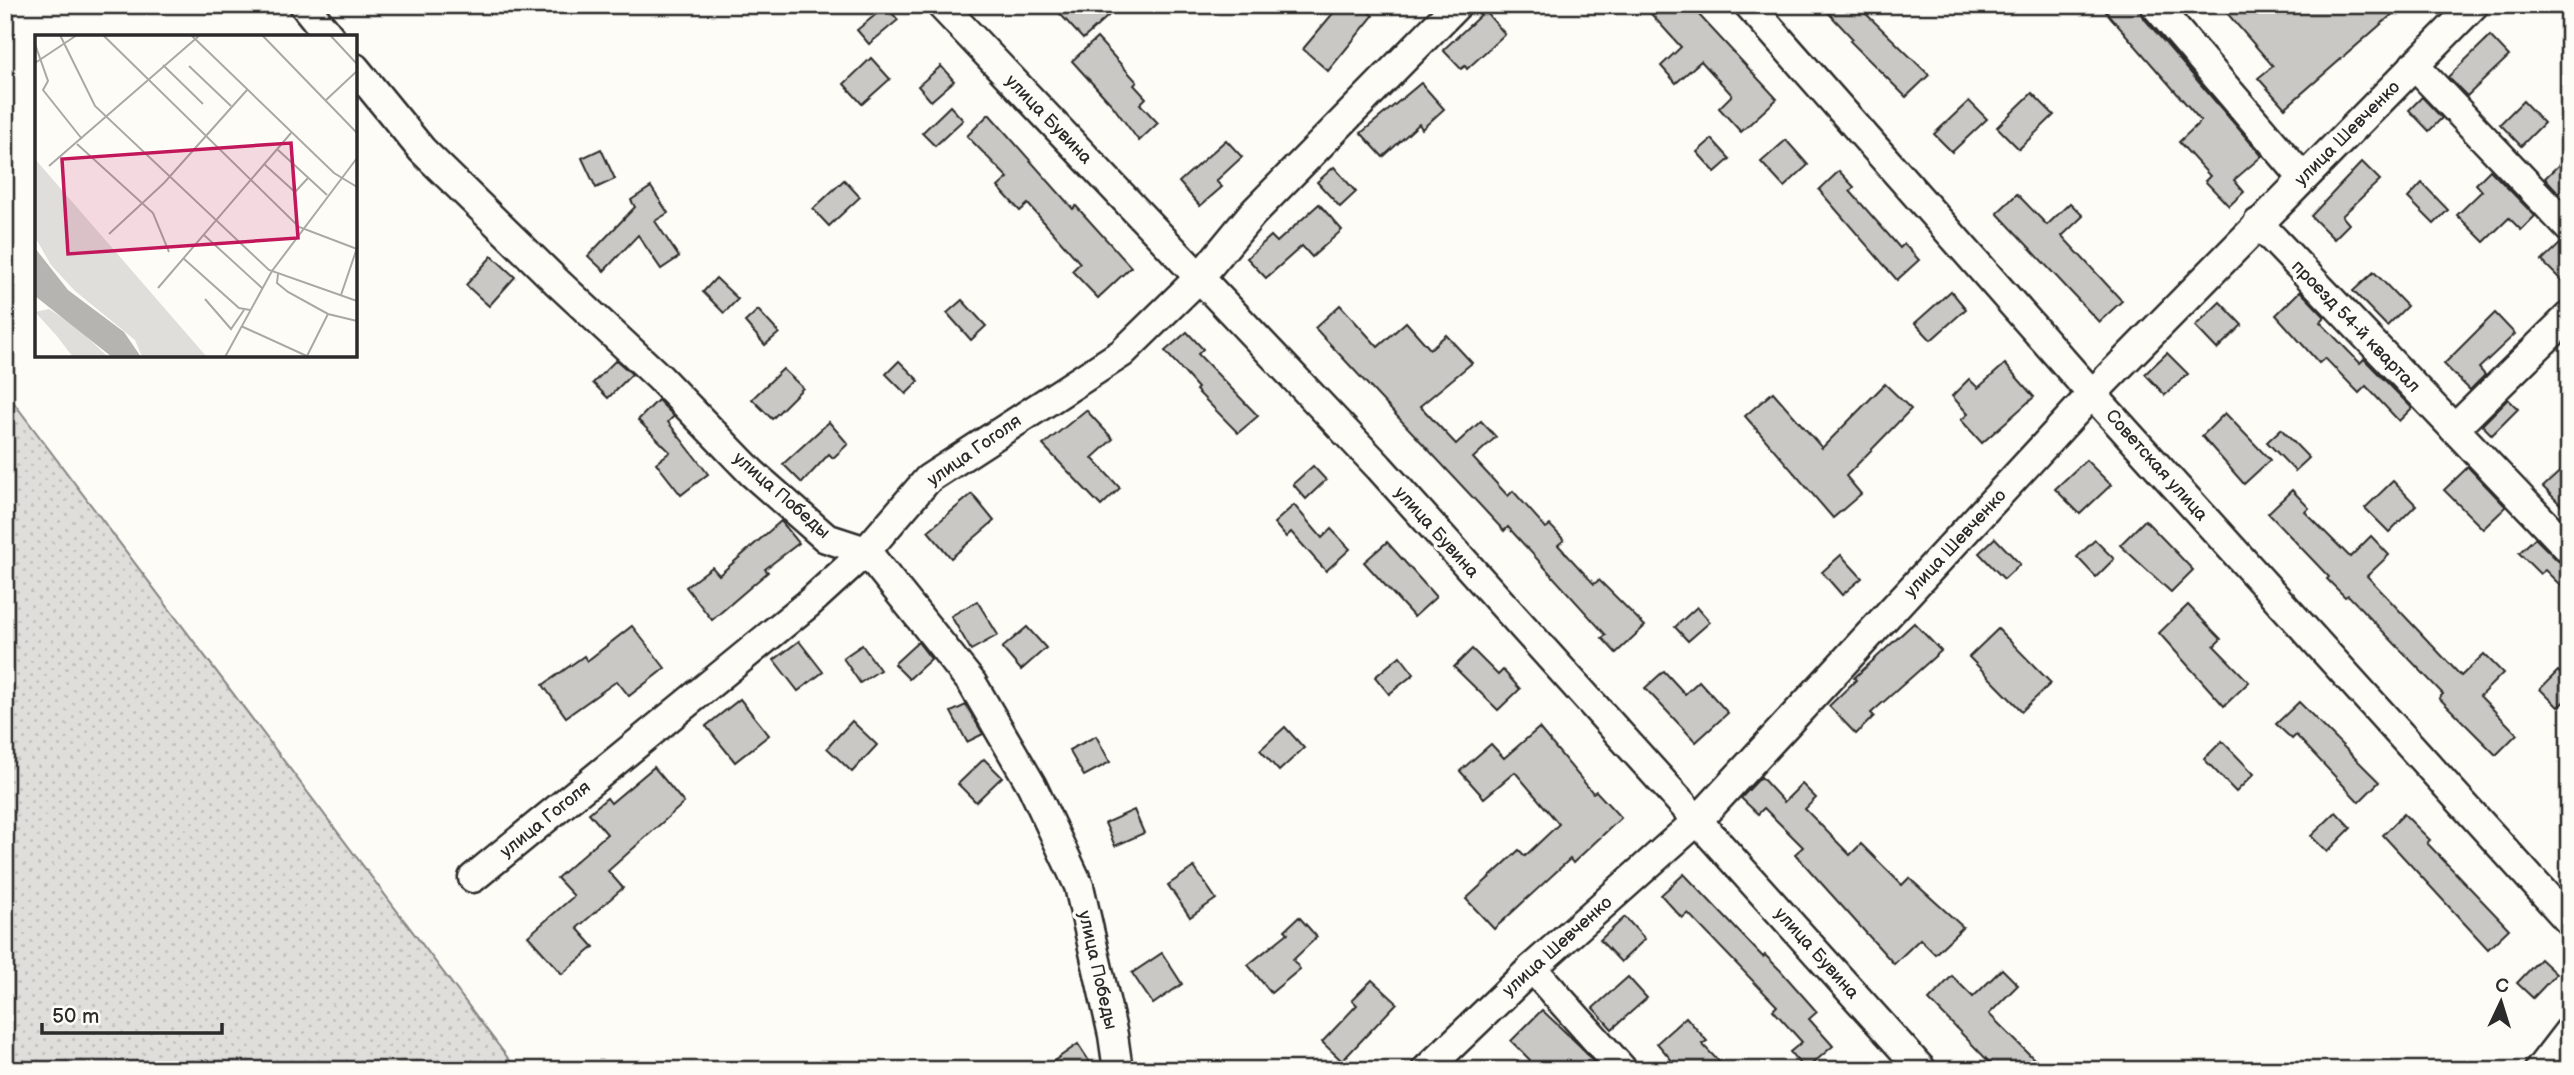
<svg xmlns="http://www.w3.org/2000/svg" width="2574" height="1075" viewBox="0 0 2574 1075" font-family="'Balsamiq Sans',sans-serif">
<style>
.grass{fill:url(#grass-dots);stroke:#858482;stroke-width:2}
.building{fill:#c9c8c4;stroke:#2b2b2b;stroke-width:2}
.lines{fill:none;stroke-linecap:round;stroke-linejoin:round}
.minor-casing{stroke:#2b2b2b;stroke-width:33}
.minor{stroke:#fdfcf7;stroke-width:28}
.labels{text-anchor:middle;stroke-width:7;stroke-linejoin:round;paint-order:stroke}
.street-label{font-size:18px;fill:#2b2b2b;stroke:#fdfcf7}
.inset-road{fill:none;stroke:#a9a8a5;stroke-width:2}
.view{fill:#c2185b;fill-opacity:0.15;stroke:#c2185b;stroke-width:3.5}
.inset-edge{fill:none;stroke:#2b2b2b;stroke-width:3.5}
</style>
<defs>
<pattern id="grass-dots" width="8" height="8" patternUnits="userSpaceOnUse" patternTransform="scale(1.75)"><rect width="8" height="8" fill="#dfdeda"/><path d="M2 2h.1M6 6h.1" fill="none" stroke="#c0bfbb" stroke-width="1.8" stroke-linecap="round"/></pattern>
</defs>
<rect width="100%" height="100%" fill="#fdfcf7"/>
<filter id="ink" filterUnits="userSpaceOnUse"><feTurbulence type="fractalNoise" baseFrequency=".0143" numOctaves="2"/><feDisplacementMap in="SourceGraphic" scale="14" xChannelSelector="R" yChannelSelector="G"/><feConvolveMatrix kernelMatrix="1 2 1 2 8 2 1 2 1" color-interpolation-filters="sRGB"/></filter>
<g filter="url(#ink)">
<path class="grass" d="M5 391 517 1070H5Z"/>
<g class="building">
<path d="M1052 5H1120L1083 39Z"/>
<path d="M1340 5H1360L1373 16 1328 71 1303 49Z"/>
<path d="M1643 5H1710L1699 15 1777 99 1741 132 1719 108 1732 95 1701 61 1676 83 1661 66 1681 47Z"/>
<path d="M1821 5H1857L1929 75 1906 97 1850 41 1853 39Z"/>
<path d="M2100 5H2138L2142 16 2262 156 2234 180 2244 192 2229 206 2205 181 2210 176 2179 142 2201 121Z"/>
<path d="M2220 5H2403L2285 108 2258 78 2273 66Z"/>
<path d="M886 6 898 20 869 44 857 30Z"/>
<path d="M1485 11 1505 34 1467 69 1465 66 1461 69 1443 50Z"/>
<path d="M2490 36 2509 56 2467 96 2448 77Z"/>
<path d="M1097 38 1137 82 1134 85 1146 98 1140 104 1158 123 1139 141 1112 105 1072 61Z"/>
<path d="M871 58 890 79 862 104 844 84Z"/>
<path d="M941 66 954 81 931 101 918 86Z"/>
<path d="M1421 83 1444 109 1422 129 1419 124 1383 157 1361 133Z"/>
<path d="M2032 93 2054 115 2019 149 1997 127Z"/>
<path d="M2422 97 2442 118 2429 131 2409 110Z"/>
<path d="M1969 101 1987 119 1952 152 1934 134Z"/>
<path d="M2523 101 2544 123 2521 146 2500 124Z"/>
<path d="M950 106 963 120 935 146 922 133Z"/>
<path d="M989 114 1073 209 1076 206 1131 267 1098 298 1072 271 1080 263 1028 204 1020 211 998 187 1008 178 967 136Z"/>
<path d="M1712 139 1730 159 1715 172 1697 152Z"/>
<path d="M1226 140 1242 157 1216 181 1222 187 1200 206 1179 182Z"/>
<path d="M1786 140 1808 165 1784 187 1761 162Z"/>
<path d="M601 149 615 179 596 188 582 158Z"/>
<path d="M2569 155V183L2559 193 2545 178Z"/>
<path d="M2362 162 2380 180 2342 216 2349 224 2334 239 2311 216Z"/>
<path d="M1334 167 1356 192 1340 207 1317 182Z"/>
<path d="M2490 170 2535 216 2521 230 2509 218 2484 242 2457 215 2482 191 2476 184Z"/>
<path d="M1839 171 1854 187 1850 191 1900 248 1904 244 1919 260 1897 280 1819 190Z"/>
<path d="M844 180 860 197 829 226 813 209Z"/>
<path d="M2422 183 2448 210 2434 224 2408 198Z"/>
<path d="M651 187 668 213 655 221 679 257 661 269 638 235 604 271 588 256 635 207 631 200Z"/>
<path d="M2017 194 2047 225 2070 203 2083 216 2062 236 2122 301 2099 322 1997 213Z"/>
<path d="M1319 204 1342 230 1312 257 1302 246 1266 278 1247 258 1271 236 1277 242Z"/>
<path d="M2562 242 2569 244V288L2542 261Z"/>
<path d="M492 256 515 277 489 306 466 285Z"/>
<path d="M2374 272 2407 306 2387 326 2353 291Z"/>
<path d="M716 278 738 299 724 313 703 292Z"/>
<path d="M1951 291 1966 309 1931 340 1915 323Z"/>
<path d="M2300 291 2325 317 2320 322 2360 363 2364 359 2412 408 2399 421 2366 386 2359 393 2325 358 2319 363 2276 315Z"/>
<path d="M962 300 986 326 971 340 947 313Z"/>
<path d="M2220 302 2242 325 2217 349 2195 326Z"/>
<path d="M1340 305 1378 347 1406 322 1430 349 1446 335 1472 363 1420 406 1456 444 1481 421 1496 437 1473 458 1508 496 1513 491 1546 528 1550 525 1564 540 1558 545 1594 584 1599 580 1645 626 1616 653 1602 638 1606 635 1508 527 1504 531 1315 328Z"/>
<path d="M758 310 779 333 765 345 745 322Z"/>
<path d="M2495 313 2515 334 2479 368 2485 375 2470 390 2444 364Z"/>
<path d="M1187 332 1203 349 1198 354 1258 416 1238 433 1196 390 1198 388 1165 351Z"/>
<path d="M2167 353 2188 374 2165 395 2145 374Z"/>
<path d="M616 360 632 374 608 398 593 383Z"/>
<path d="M899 361 919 381 906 394 886 374Z"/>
<path d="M2005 364 2034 397 1982 443 1961 420 1968 414 1952 396 1969 379 1978 388Z"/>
<path d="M783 369 803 388 772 419 752 399Z"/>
<path d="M1885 384 1911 409 1846 476 1861 494 1833 518 1745 416 1773 392 1822 448Z"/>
<path d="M2508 399 2518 409 2492 435 2482 425Z"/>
<path d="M658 400 674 416 668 422 708 474 681 495 656 463 670 452 638 420Z"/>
<path d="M1086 410 1113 439 1092 458 1120 488 1101 506 1043 445Z"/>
<path d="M2225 413 2270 460 2244 484 2202 436Z"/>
<path d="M829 422 848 444 833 458 829 454 802 483 783 464Z"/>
<path d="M2281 429 2309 458 2295 471 2267 442Z"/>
<path d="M2086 460 2111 485 2080 514 2055 489Z"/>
<path d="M2569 463V513L2543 487Z"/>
<path d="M1313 466 1326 480 1306 499 1293 484Z"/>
<path d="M2468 467 2506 507 2483 529 2444 490Z"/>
<path d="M2393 481 2416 505 2389 532 2365 508Z"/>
<path d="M2292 490 2309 508 2305 512 2350 557 2371 536 2389 555 2367 576 2461 676 2484 654 2503 673 2480 696 2517 734 2496 755 2439 698 2443 694 2348 595 2345 597 2327 579 2329 577 2268 513Z"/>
<path d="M972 494 994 521 951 558 928 531Z"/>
<path d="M1294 505 1322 538 1331 529 1350 549 1326 571 1291 532 1286 537 1274 523Z"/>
<path d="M2145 520 2193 570 2171 592 2120 545Z"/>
<path d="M781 521 799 543 765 569 768 572 712 620 686 587 712 567 719 575Z"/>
<path d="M1995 538 2020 564 2004 579 1979 553Z"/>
<path d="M2535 538 2558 561 2569 565V594L2545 570 2540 574 2519 553Z"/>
<path d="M2095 540 2114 559 2096 577 2077 557Z"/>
<path d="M1387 542 1436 597 1414 617 1364 562Z"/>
<path d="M1841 555 1862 578 1842 595 1822 572Z"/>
<path d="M977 601 998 635 971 650 951 616Z"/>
<path d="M2188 605 2221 639 2214 646 2249 682 2224 706 2159 633Z"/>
<path d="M1697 607 1710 622 1688 641 1675 627Z"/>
<path d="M1914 623 1941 651 1871 713 1874 716 1856 734 1829 706 1856 680 1854 678Z"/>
<path d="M632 626 665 668 629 696 617 681 566 717 543 685 584 656 587 661Z"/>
<path d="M1027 627 1046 648 1021 670 1002 648Z"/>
<path d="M1998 629 2051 683 2022 711 1969 657Z"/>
<path d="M799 641 823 672 798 691 774 660Z"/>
<path d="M918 642 931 659 909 679 894 664Z"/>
<path d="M862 645 880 670 860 683 843 658Z"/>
<path d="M1472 649 1498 675 1503 670 1520 689 1498 710 1454 667Z"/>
<path d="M1400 656 1414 674 1389 694 1375 677Z"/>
<path d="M1664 671 1685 694 1699 681 1728 713 1696 742 1645 688Z"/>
<path d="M2558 671 2569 683V697L2558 707 2540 689Z"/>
<path d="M740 699 769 735 735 762 706 726Z"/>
<path d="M2299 702 2379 782 2359 802 2296 735 2292 739 2276 724Z"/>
<path d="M966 705 983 734 967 742 951 712Z"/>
<path d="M852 721 877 745 852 772 827 748Z"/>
<path d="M1285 727 1304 748 1279 771 1260 750Z"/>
<path d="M1539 728 1593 793 1596 791 1621 818 1573 863 1570 859 1494 929 1466 899 1519 850 1525 856 1559 824 1515 772 1484 798 1460 771 1491 744 1504 758Z"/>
<path d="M1096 736 1110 762 1084 776 1069 750Z"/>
<path d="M2222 741 2254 774 2236 792 2204 759Z"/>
<path d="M984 759 1002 777 976 802 958 784Z"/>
<path d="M654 767 684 803 608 871 623 888 577 928 594 947 562 974 528 936 574 896 557 878 607 834 589 813 607 798 611 803Z"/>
<path d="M1761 777 1784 802 1802 784 1816 798 1805 809 1850 855 1861 844 1902 885 1909 878 1963 927 1935 954 1920 939 1894 964 1795 854 1803 847 1764 808 1758 814 1741 798Z"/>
<path d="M1134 810 1144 833 1115 846 1105 823Z"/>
<path d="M2336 812 2351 828 2327 852 2311 836Z"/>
<path d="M2404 814 2430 840 2427 843 2509 929 2488 949 2383 835Z"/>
<path d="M1194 867 1216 899 1190 917 1168 885Z"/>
<path d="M1684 874 1763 957 1765 955 1780 970 1817 1012 1809 1019 1833 1046 1805 1070 1790 1052 1802 1042 1773 1010 1777 1006 1688 913 1682 918 1661 895Z"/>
<path d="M1299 917 1317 937 1293 960 1300 969 1271 993 1248 965 1288 933 1285 930Z"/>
<path d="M1625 917 1645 939 1621 962 1600 940Z"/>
<path d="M1162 953 1182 984 1153 1004 1132 973Z"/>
<path d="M2540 959 2556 974 2533 998 2517 983Z"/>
<path d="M2002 969 2018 985 1989 1014 2045 1070H1997L1929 1000 1952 976 1973 997Z"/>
<path d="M1628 977 1647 998 1612 1029 1593 1008Z"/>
<path d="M1372 980 1397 1003 1342 1061 1322 1042 1357 1005 1352 1000Z"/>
<path d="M1542 1010 1581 1047 1600 1070H1520L1530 1060 1511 1041Z"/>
<path d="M1686 1017 1707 1041 1702 1044 1727 1070H1680L1657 1043Z"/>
<path d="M1078 1044 1095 1070H1041Z"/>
</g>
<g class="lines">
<g class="minor-casing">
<g id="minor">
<path d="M304 5 330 37"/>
<path d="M941 5 1379 467 1922 1070"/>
<path d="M1749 5 2092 394 2569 921"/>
<path d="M2155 5 2303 178"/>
<path d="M2414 65 2569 228"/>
<path d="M355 68 422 150 557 282 660 378 752 473 826 538 866 551 972 683 1032 786 1079 886 1113 1035 1118 1070"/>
<path d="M2258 223 2569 549"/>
<path d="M2454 429 2569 316"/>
<path d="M473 878 808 604 866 551 928 479 1122 353 1200 277 1252 214 1457 5"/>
<path d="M1532 968 1623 1070"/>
<path d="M1426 1070 1532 968 1698 820 2092 394 2474 5"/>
<path d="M2539 1070 2569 1031"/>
</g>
</g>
<use href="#minor" class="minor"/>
</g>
</g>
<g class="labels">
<g class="street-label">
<text transform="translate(1049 119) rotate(46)" y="6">улица Бувина</text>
<text transform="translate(2347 133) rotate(-45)" y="6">улица Шевченко</text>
<text transform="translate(2356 326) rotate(46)" y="6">проезд 54-й квартал</text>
<text transform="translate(974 450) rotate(-35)" y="6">улица Гоголя</text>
<text transform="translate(2157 465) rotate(48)" y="6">Советская улица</text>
<text transform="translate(782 495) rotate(41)" y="6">улица Победы</text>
<text transform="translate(1437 532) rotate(48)" y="6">улица Бувина</text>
<text transform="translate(1955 543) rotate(-47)" y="6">улица Шевченко</text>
<text transform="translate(545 819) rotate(-39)" y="6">улица Гоголя</text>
<text transform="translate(1557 946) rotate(-42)" y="6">улица Шевченко</text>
<text transform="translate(1817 953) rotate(48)" y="6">улица Бувина</text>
<text transform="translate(1098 970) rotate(77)" y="6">улица Победы</text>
</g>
</g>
<g transform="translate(35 35)">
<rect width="322" height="322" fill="#fdfcf7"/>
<path d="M0 124 171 321V322H107L100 305 40 256 16 230 0 202ZM14 274 40 291 51 301 21 300 0 277Z" fill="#dfdeda"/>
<path d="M38 298 51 301 73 322H38L21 300Z" fill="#dfdeda"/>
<path d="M0 213 33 255 89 297 106 322H77L0 261Z" fill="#b5b4b1"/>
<path class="inset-road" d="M25 0 60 71 234 235 322 266M68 0 264 192 322 214M156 0 299 138 322 152M227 0 322 98M295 0 322 29M0 9 13 46 8 55 47 104M0 28 42 0M128 30 168 69M154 31 196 71M291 65 322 36M42 109 118 178 134 217M242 114 292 160M229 129 260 157 273 143M14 131 165 0M74 199 129 148 212 55M169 200 227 253M148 223 204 273 215 275M243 239 242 248 253 257 293 279 322 286M123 253 256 98M306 260 322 213M170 264 196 294 209 275M206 291 274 322M272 321 293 279M190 322 237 236 322 123"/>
<path class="view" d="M256 108 263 203 33 219 27 124Z"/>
<rect width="322" height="322" class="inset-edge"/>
</g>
<rect width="2574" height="1075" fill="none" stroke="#fdfcf7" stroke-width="28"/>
<rect x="14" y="14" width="2546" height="1047" fill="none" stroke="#2b2b2b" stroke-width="2.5" filter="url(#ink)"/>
<g transform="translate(2501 1002) rotate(4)" stroke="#fdfcf7" stroke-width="5" paint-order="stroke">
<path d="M0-5L12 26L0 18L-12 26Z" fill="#2b2b2b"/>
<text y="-10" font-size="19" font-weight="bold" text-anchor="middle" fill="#2b2b2b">С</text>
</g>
<path d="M42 1023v10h180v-10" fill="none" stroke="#2b2b2b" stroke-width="3.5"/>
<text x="52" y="1023" font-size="21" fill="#2b2b2b" stroke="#fdfcf7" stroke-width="5" paint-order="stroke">50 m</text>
</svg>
